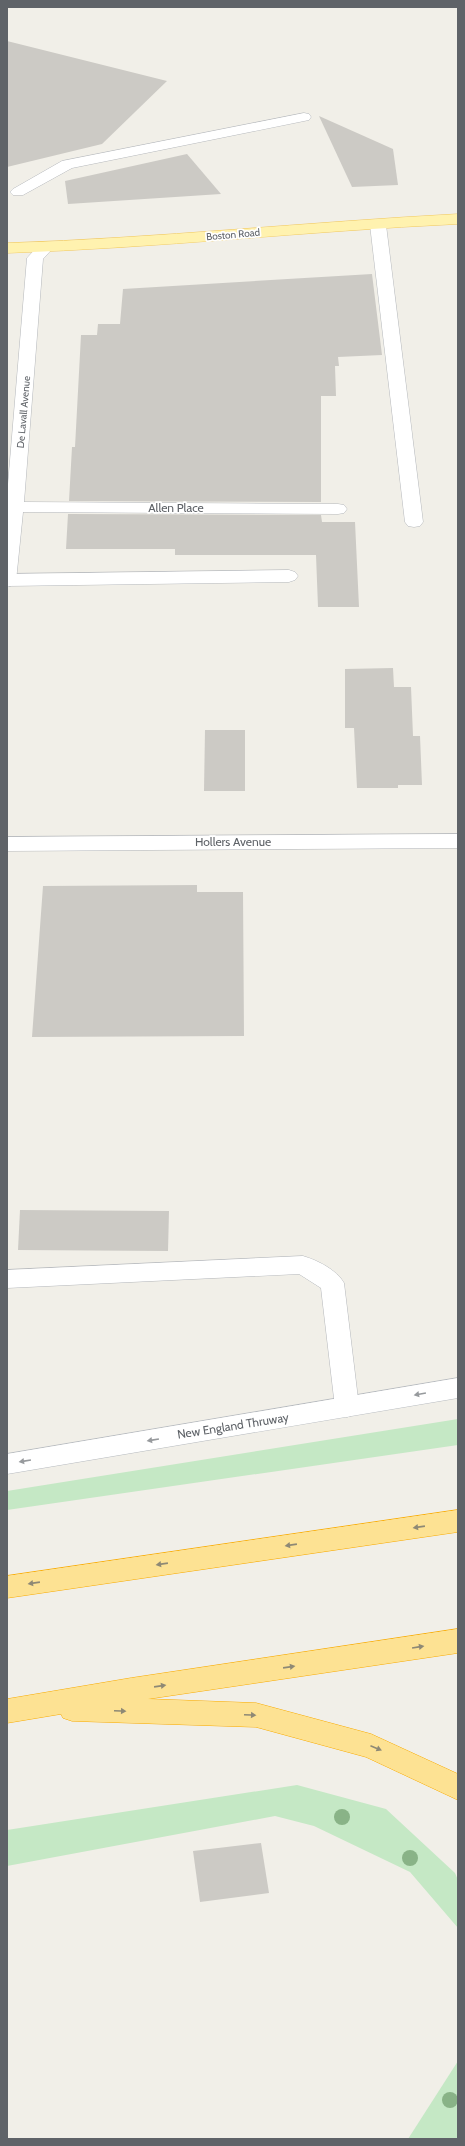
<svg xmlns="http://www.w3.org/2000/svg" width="465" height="2146" viewBox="0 0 465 2146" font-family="Cabin,sans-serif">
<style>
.green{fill:#c5e8c5}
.building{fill:#cccac5}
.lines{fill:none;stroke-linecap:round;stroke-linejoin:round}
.service-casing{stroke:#b5b8bc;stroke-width:1}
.minor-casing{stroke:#b5b8bc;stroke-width:1}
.secondary-casing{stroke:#b6babf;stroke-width:1}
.primary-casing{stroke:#f2c960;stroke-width:1}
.motorway-casing{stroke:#f9ab00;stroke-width:1}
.service{fill:#fff;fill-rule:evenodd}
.minor{fill:#fff;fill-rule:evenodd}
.secondary{fill:#fff;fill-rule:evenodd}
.primary{fill:#fff2af;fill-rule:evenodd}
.motorway{fill:#fde293;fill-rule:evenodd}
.tree{fill:#89b387}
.oneway{fill:#979a9d}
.oneway2{fill:#8e8975}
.labels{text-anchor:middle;stroke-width:3.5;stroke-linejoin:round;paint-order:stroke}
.far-street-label{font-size:10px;fill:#5f6368;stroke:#fff}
.street-label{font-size:12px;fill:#5f6368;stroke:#fff}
</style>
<rect width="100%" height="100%" fill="#f1efe8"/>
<g class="green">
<path d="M458 1419V1445L7 1510V1491Z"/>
<path d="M297 1785 386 1809 455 1873 458 1880V1928L410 1872 314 1826 275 1816 7 1866V1830Z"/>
<path d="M458 2061V2138L408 2139Z"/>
</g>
<g class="building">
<path d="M7 41 167 81 102 144 7 167Z"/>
<path d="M319 116 393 149 398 185 352 187Z"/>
<path d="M187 154 221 194 68 204 65 181Z"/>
<path d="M372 274 382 355 338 357 339 366H335L336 396H321V502L69 501 72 447H75L81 335H97L98 324H120L123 289Z"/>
<path d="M68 514 321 515 322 522H355L359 607H318L316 555H175V549H66Z"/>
<path d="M393 668 394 687H411L413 736H420L422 785H398V788H357L354 728H345V669Z"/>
<path d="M205 730H245V791H204Z"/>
<path d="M197 885V892H243L244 1036 32 1037 43 886Z"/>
<path d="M20 1210 169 1211 168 1251 18 1250Z"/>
<path d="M261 1843 269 1893 200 1902 193 1851Z"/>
</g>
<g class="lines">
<g class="service-casing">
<g id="service">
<path d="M304 113 309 114 311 117 309 120 72 168 23 195H13L10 192 13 189 62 161Z"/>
<path d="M378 220 384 222 386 225 423 522 420 526 414 527 408 526 405 522 370 225 372 222Z"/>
<path d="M289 570 295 572 298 576 295 580 289 582 7 586V574Z"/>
<path d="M303 1256C317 1260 337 1270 344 1283L359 1407 356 1414 347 1417 338 1414 335 1407 321 1288 299 1274 7 1288V1270Z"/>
</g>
</g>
<g class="minor-casing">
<g id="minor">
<path d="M45 243 51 245 53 248 43 259 24 502 338 504 344 505 347 509 344 513 338 514 23 512 16 581 13 585 7 587V496L27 258 39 245Z"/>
<path d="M458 834V848L7 851V837Z"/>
</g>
</g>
<g class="secondary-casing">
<path id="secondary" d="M458 1378V1398L7 1474V1454Z"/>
</g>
<g class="primary-casing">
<path id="primary" d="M458 214V224C308 231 158 248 7 253V243C158 238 308 222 458 214Z"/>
</g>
<g class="motorway-casing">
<g id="motorway">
<path d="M458 1510V1532L7 1598V1576Z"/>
<path d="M458 1629V1653L148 1699 256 1703 371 1734 458 1774V1800L366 1757 256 1727 72 1721 63 1718 61 1714 7 1723V1699L131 1678Z"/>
</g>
</g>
<use href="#service" class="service"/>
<use href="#minor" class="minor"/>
<use href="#secondary" class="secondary"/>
<use href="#primary" class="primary"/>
<use href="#motorway" class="motorway"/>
</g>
<g class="tree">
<circle cx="342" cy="1817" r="8"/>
<circle cx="410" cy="1858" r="8"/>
<circle cx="450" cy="2100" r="8"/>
</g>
<defs><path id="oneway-solid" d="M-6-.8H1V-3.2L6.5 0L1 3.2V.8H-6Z"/></defs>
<g class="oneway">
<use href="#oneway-solid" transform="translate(420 1394) rotate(170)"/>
<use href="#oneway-solid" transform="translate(153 1440) rotate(171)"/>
<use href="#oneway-solid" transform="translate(25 1461) rotate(171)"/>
</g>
<g class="oneway2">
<use href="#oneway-solid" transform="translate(419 1527) rotate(172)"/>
<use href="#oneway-solid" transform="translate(291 1545) rotate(172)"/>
<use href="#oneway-solid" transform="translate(162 1564) rotate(172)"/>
<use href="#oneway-solid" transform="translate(34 1583) rotate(172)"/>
<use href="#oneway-solid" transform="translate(418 1647) rotate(-9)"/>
<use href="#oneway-solid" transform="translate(289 1667) rotate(-8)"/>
<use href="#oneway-solid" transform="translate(160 1686) rotate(-8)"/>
<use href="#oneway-solid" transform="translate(120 1711) rotate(2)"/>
<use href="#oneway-solid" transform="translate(250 1715) rotate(3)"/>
<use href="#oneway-solid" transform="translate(376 1748) rotate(23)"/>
</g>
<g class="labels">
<g class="far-street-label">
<text transform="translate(233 234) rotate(-5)" y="4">Boston Road</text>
<text transform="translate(23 412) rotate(-85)" y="4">De Lavall Avenue</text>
</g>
<g class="street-label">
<text x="176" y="512">Allen Place</text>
<text x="233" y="846">Hollers Avenue</text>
<text transform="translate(233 1426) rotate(-9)" y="4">New England Thruway</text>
</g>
</g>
<rect width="465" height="2146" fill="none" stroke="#5f6368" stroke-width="16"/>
</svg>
